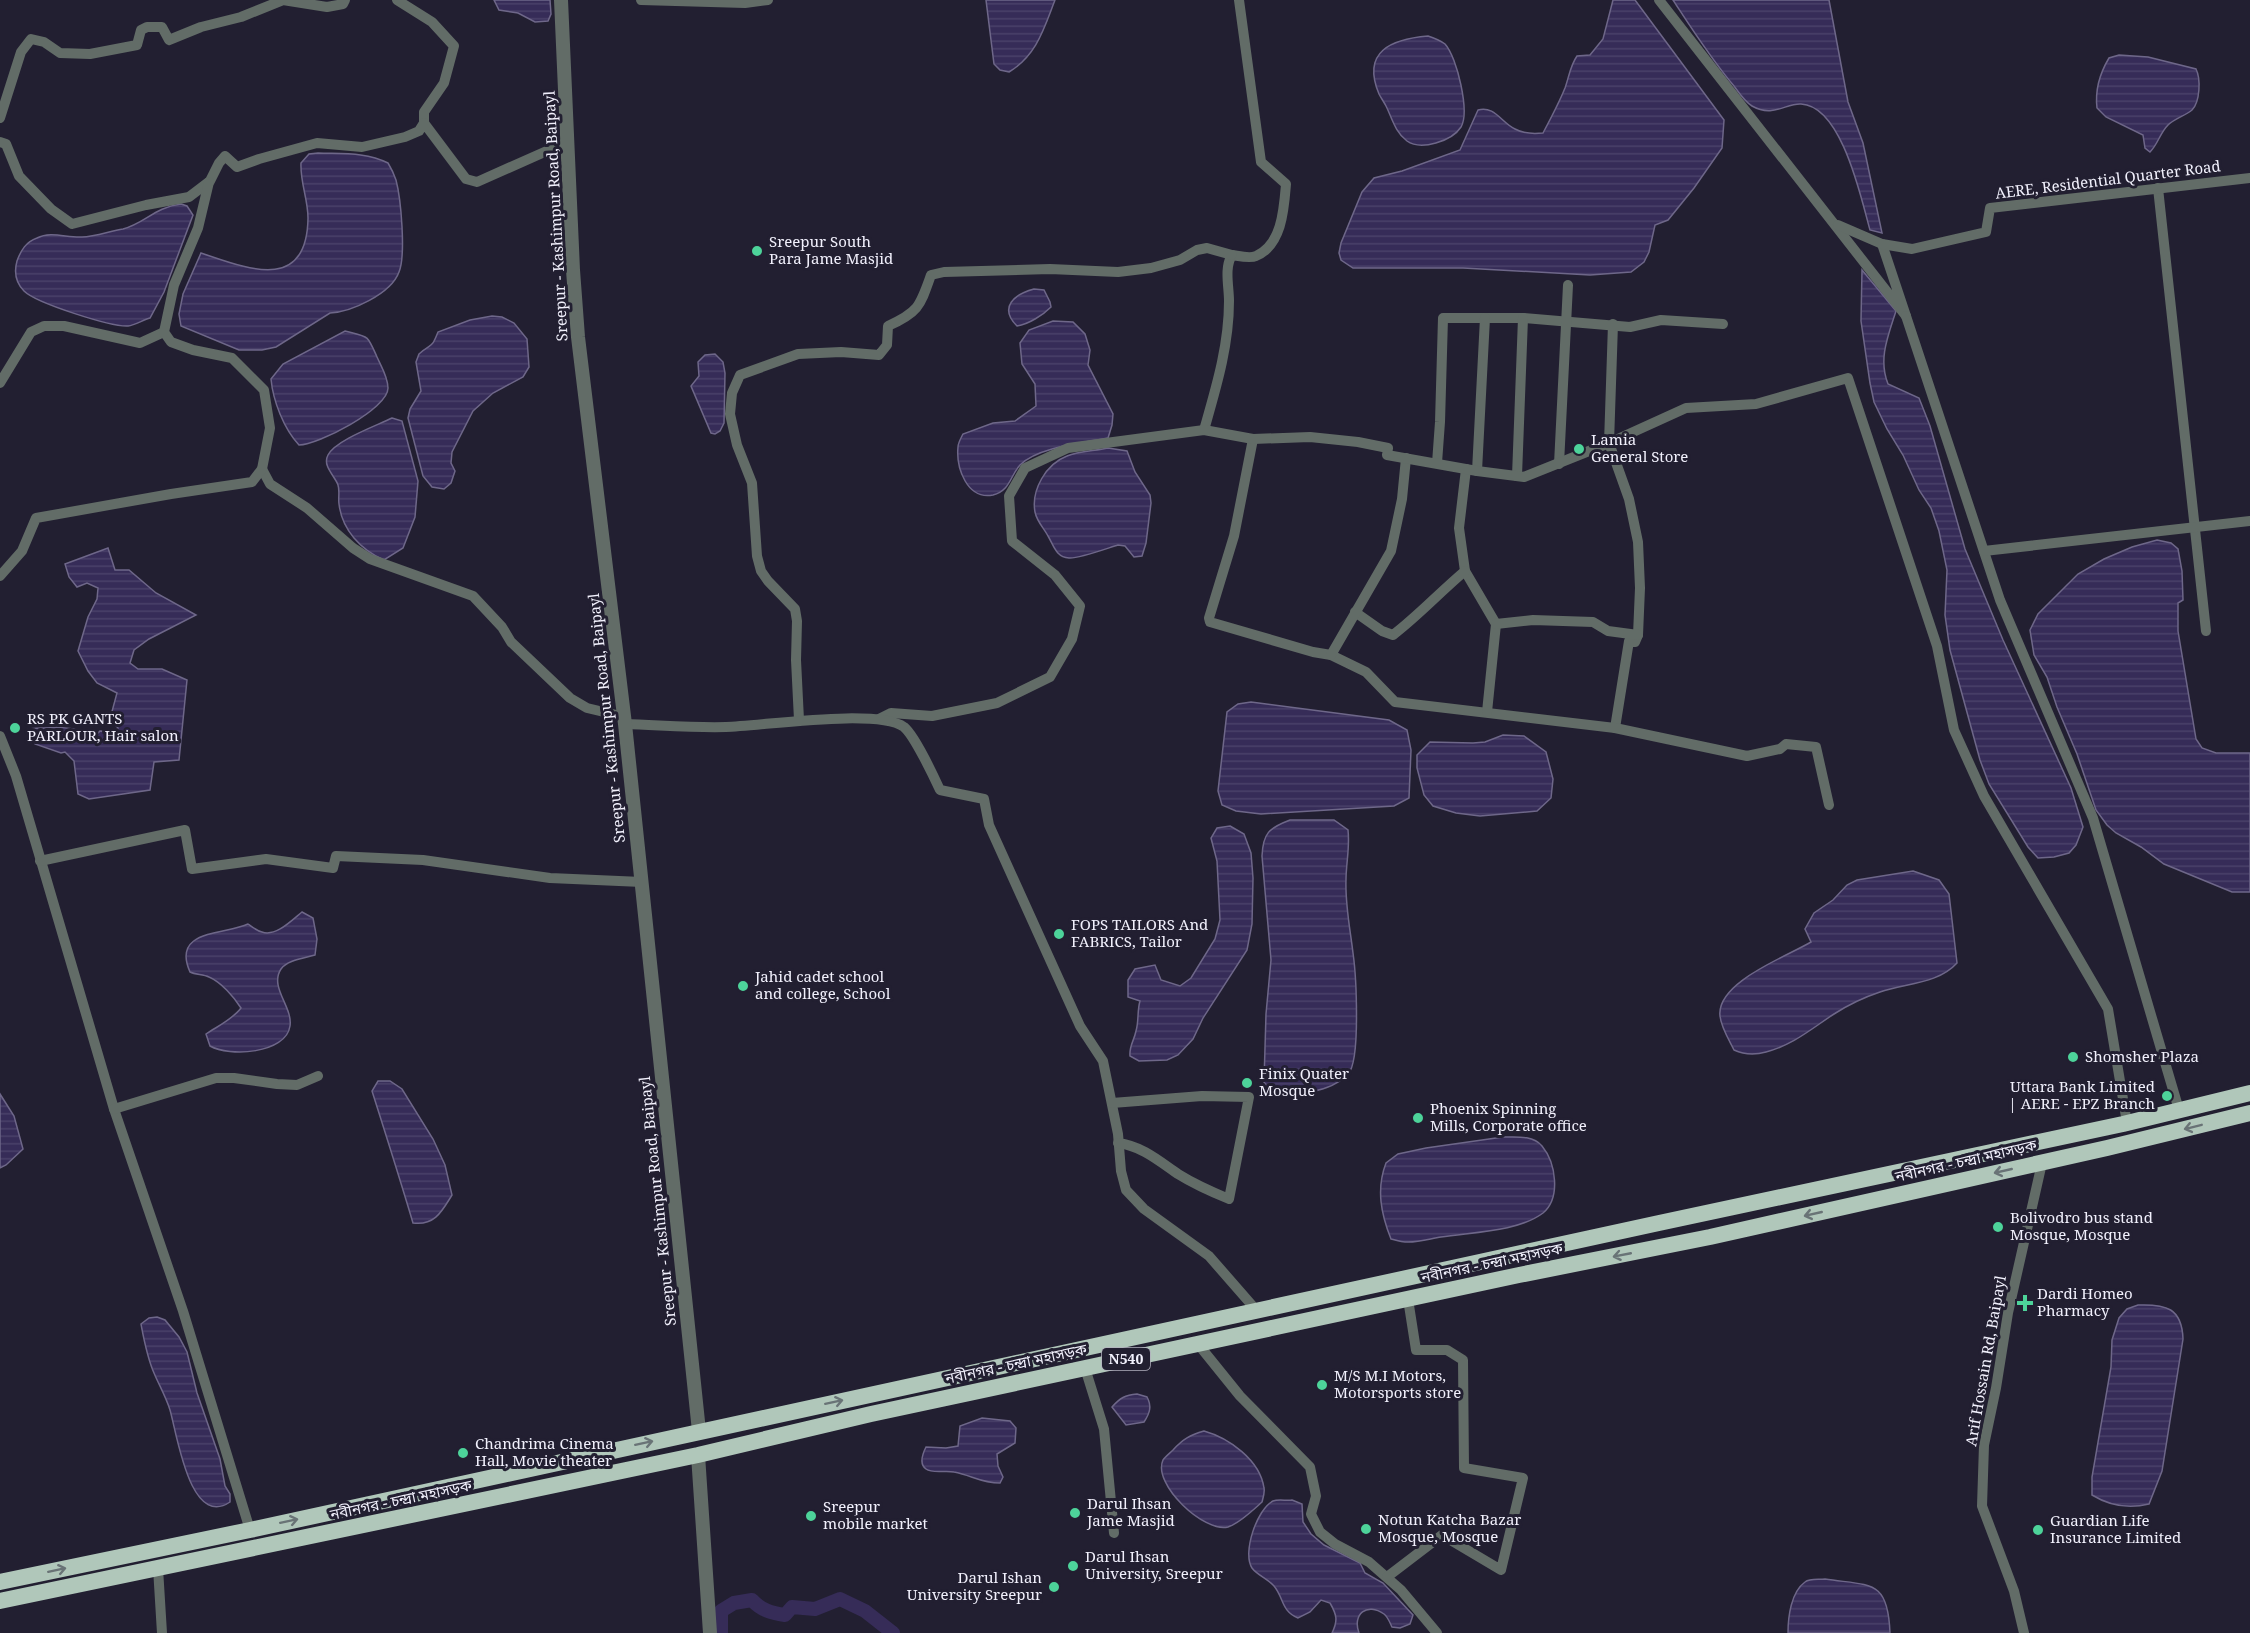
<svg xmlns="http://www.w3.org/2000/svg" width="2250" height="1633" viewBox="0 0 2250 1633" font-family="'Noto Serif','Noto Sans Bengali',serif">
<style>
.water{fill:url(#water-rules);stroke:#6e6789;stroke-width:1.5}
.lines{fill:none;stroke-linecap:round;stroke-linejoin:round}
.canal{stroke:#362c58;stroke-width:14}
.minor{stroke:#626c67;stroke-width:10}
.tertiary{stroke:#626c67;stroke-width:14}
.trunk{stroke:#b0c7ba;stroke-width:16}
.oneway{stroke:#697376}
.poi-dot{fill:#4dd39a;stroke:#221f31;stroke-width:2}
.labels{text-anchor:middle;stroke-width:6;stroke-linejoin:round;paint-order:stroke}
.shield{fill:#221f31;stroke:#b3b1bf;stroke-width:1.5}
.shield-label{font-size:14px;font-weight:bold;fill:#f1f0fc}
.street-label{font-size:15px;fill:#f1f0fc;stroke:#221f31}
.poi-label{font-size:15px;fill:#f1f0fc;stroke:#221f31;text-anchor:start}
</style>
<defs>
<pattern id="water-rules" width="6" height="5" patternUnits="userSpaceOnUse" patternTransform="scale(1.5)"><rect width="6" height="5" fill="#362c58"/><path d="M0 2.5h6" fill="none" stroke="#4a4169"/></pattern>
</defs>
<rect width="100%" height="100%" fill="#221f31"/>
<g class="water">
<path d="M494 0H550L551 14 548 21 535 22 518 13 499 10Z"/>
<path d="M986 0H1055C1044 28 1037 55 1009 72L1000 70 994 64Z"/>
<path d="M1613 0H1635L1724 120 1722 148 1694 188 1668 220 1655 225 1649 252 1644 262 1631 272 1590 275 1463 268H1353L1341 260 1339 253 1341 243 1362 192 1374 178 1402 171 1460 150 1478 110C1494 105 1502 123 1515 129 1524 134 1534 134 1543 133 1551 118 1559 103 1565 88 1569 77 1570 66 1577 56L1590 55 1603 39Z"/>
<path d="M1673 0H1829L1848 102 1863 143 1882 233 1870 230C1861 198 1842 106 1801 104 1786 103 1773 118 1752 106 1745 102 1739 93 1734 86 1711 59 1692 29 1673 0Z"/>
<path d="M1428 36C1434 38 1440 40 1445 44 1457 57 1470 112 1461 127 1452 141 1421 151 1407 141 1395 132 1392 118 1386 106 1384 102 1381 98 1379 94 1361 51 1392 39 1428 36Z"/>
<path d="M2119 55 2148 57 2196 69C2201 79 2200 102 2192 110 2185 116 2175 118 2168 125 2160 133 2158 144 2150 152L2145 148 2143 135 2106 117 2097 108C2095 91 2100 73 2109 58Z"/>
<path d="M318 153C343 154 366 152 388 163 391 168 394 174 396 180 401 199 406 255 399 272 391 294 351 312 330 313L276 347 262 350H239L181 326 179 314 183 294 201 253C246 268 307 294 308 218 308 199 300 182 301 163L309 154Z"/>
<path d="M181 204 187 206 193 215 164 292 150 318C143 320 135 325 128 326 111 327 36 303 24 291 16 283 14 272 17 261 21 250 26 242 37 238 51 231 67 238 82 237 95 237 110 231 123 229 144 224 155 207 181 204Z"/>
<path d="M1862 270 1896 311C1888 336 1878 359 1888 384L1919 398 1930 426 1965 549 2003 640 2071 788 2083 827 2076 845 2069 853 2054 857 2038 858 2028 847 1989 784 1980 760 1950 650 1945 615 1947 570 1939 531 1931 508 1919 490 1903 455 1887 429 1874 402 1870 383 1861 321Z"/>
<path d="M1034 289 1044 290 1050 302 1051 307C1043 315 1029 324 1017 326 998 307 1015 294 1034 289Z"/>
<path d="M492 316 502 317 514 323 527 339 529 367 523 377 493 393 473 411 452 452 451 463 455 471 451 483 444 489 432 487 423 476 408 418 410 409 421 391 416 362 419 354C432 342 431 350 438 332L470 320Z"/>
<path d="M1053 321 1073 322 1085 334 1090 350 1088 365 1113 414 1112 425 1108 438C1083 443 1038 447 1020 465 1010 476 1010 491 993 495 967 500 956 468 958 447 958 443 961 438 963 434L993 423 1015 421 1036 406 1035 384 1022 364 1020 343 1029 330Z"/>
<path d="M345 331C369 337 367 334 377 357 381 366 388 377 388 388 388 409 318 445 299 445 284 429 273 401 271 379L283 364Z"/>
<path d="M715 354 723 362 725 373 724 423 720 431 715 434 711 433 691 386 699 376 698 362 705 355Z"/>
<path d="M392 418 402 421 418 481 415 517 403 548 384 560C361 550 342 530 339 504 338 498 340 491 338 485 335 476 322 466 328 455 336 440 376 426 392 418Z"/>
<path d="M1108 448 1127 451 1135 472 1150 495 1151 503 1146 543 1142 556 1134 557 1125 546 1118 545C1108 548 1078 559 1069 558 1056 557 1054 546 1048 536 1044 528 1037 522 1035 512 1031 490 1046 464 1067 456 1079 451 1095 451 1108 448Z"/>
<path d="M2157 540 2171 543 2178 549 2182 571 2183 600 2178 603V631L2196 739 2202 748 2216 753H2250V892H2232L2164 864 2141 847 2116 833 2107 825 2096 810 2077 754 2057 707 2047 677 2034 655 2030 630 2038 614 2078 574 2104 559 2132 547Z"/>
<path d="M108 548 115 570H129L156 593 196 615 149 639 134 650 130 663 138 669H162L187 680 179 760 154 762 150 790 89 799 78 794 74 761 65 752 61 753 35 744 28 729C51 727 75 725 95 736L100 731 112 732 118 728 110 719 117 693 97 683 88 671 78 651 88 617 97 599 98 588 87 583 77 587 69 577 65 564Z"/>
<path d="M1251 702 1389 720 1407 730 1411 750 1409 798 1394 806 1261 814 1236 811 1222 805 1218 791 1227 712 1238 704Z"/>
<path d="M1503 735 1524 736 1546 752 1553 779 1551 798 1537 811 1480 816 1456 813 1433 806 1424 795 1417 768V755L1430 742 1473 743 1485 742Z"/>
<path d="M1290 820H1334L1348 830C1350 848 1346 863 1346 880 1345 904 1350 928 1353 953 1356 974 1361 1061 1348 1074 1329 1094 1295 1095 1270 1092L1264 1082 1266 1014 1271 960 1262 856C1263 833 1269 828 1290 820Z"/>
<path d="M1230 826 1244 834 1251 853 1253 878 1252 924 1247 950 1203 1018 1193 1039 1178 1055 1167 1060 1139 1061 1130 1056C1129 1046 1134 1041 1136 1031 1139 1021 1137 1011 1140 1001L1128 997V980L1135 969 1155 965 1161 980 1180 986 1191 978 1215 939 1220 920 1217 861 1211 838 1217 828Z"/>
<path d="M1913 871 1939 880 1949 894 1957 963C1938 984 1906 983 1880 992 1865 997 1848 1005 1834 1014 1811 1029 1793 1045 1766 1052 1755 1055 1745 1055 1734 1050 1729 1040 1721 1027 1720 1016 1716 982 1788 956 1811 942L1805 929 1814 913 1833 900 1847 885 1857 880Z"/>
<path d="M302 912 313 918 317 939 315 955C305 958 287 960 281 969 269 987 293 1007 290 1026 286 1054 229 1057 210 1046L206 1034C218 1026 233 1019 241 1008 234 997 221 982 209 977 203 974 196 975 190 972 171 929 225 935 248 924 252 927 257 931 262 932 276 937 292 920 302 912Z"/>
<path d="M378 1081H390L402 1089 433 1139 445 1165 452 1195C442 1211 435 1226 413 1223 400 1179 386 1135 372 1091Z"/>
<path d="M0 1094 14 1116 23 1149 6 1165 0 1168Z"/>
<path d="M1503 1137C1516 1137 1533 1135 1542 1146 1556 1163 1561 1198 1543 1213 1518 1232 1471 1232 1441 1237 1429 1239 1417 1243 1405 1242 1400 1242 1396 1240 1391 1239 1381 1214 1376 1189 1386 1163L1398 1154 1426 1148Z"/>
<path d="M2138 1305C2166 1304 2182 1308 2183 1339L2162 1471 2149 1504C2129 1509 2110 1506 2092 1495V1477L2111 1367 2112 1340 2119 1318 2127 1309Z"/>
<path d="M157 1317 165 1320 179 1337 187 1352 197 1393 220 1459 225 1486 230 1494V1502C190 1529 177 1434 170 1410 166 1397 159 1385 154 1373 147 1357 144 1340 141 1324L149 1318Z"/>
<path d="M1137 1394 1147 1397C1152 1406 1150 1413 1144 1422L1126 1425 1112 1407C1120 1398 1125 1395 1137 1394Z"/>
<path d="M982 1418 1010 1421 1016 1428 1015 1443 997 1454 998 1466 1003 1477 1000 1483C981 1483 971 1475 954 1472 945 1470 933 1474 926 1469 919 1464 923 1453 926 1447L946 1448 958 1446 960 1426Z"/>
<path d="M1204 1431C1229 1438 1260 1460 1264 1488 1265 1492 1263 1498 1262 1502 1253 1510 1240 1523 1228 1527 1204 1533 1152 1484 1163 1460 1165 1457 1170 1453 1173 1450 1183 1439 1190 1435 1204 1431Z"/>
<path d="M1292 1500 1302 1504 1303 1522 1311 1534 1324 1545 1360 1563 1365 1573 1383 1583 1413 1615 1410 1624 1400 1628 1392 1627C1390 1623 1388 1617 1384 1614 1367 1602 1352 1614 1359 1633H1332C1338 1621 1337 1615 1330 1603L1321 1600 1310 1612 1298 1618C1281 1611 1284 1598 1274 1586 1268 1579 1257 1575 1252 1568 1242 1553 1257 1509 1273 1501 1278 1499 1287 1501 1292 1500Z"/>
<path d="M1825 1579C1871 1586 1888 1579 1890 1633H1788C1788 1617 1791 1592 1805 1582 1810 1578 1819 1580 1825 1579Z"/>
</g>
<g class="lines">
<path class="canal" d="M721 1633V1611L734 1603 752 1600C761 1610 771 1613 785 1615L792 1607 815 1609 840 1599 865 1611 893 1633"/>
<g class="minor">
<path d="M397 0 432 22 454 46 444 83 424 112V123"/>
<path d="M641 0 745 3 768 0"/>
<path d="M1659 0 1906 316 1882 244"/>
<path d="M0 118 21 52 31 39 44 42 60 53 90 54 137 45 141 30 147 27H162L169 40 201 27 241 17 283 0 327 7 343 4 345 0"/>
<path d="M0 142 6 144 19 176 51 209 72 224 146 205 189 197 210 181 219 163 225 156 237 167 259 159 317 143 362 147 405 137 419 131 424 123 466 179 477 182 567 142"/>
<path d="M2158 188 2206 631"/>
<path d="M1838 225 1882 244 1912 249 1986 232 1990 208 2250 178"/>
<path d="M1906 316 2000 600 2093 818 2179 1110"/>
<path d="M1613 324 1609 443 1629 499 1638 542 1640 588 1638 635 1635 642 1629 641 1615 728"/>
<path d="M0 383 31 332 44 326H64L140 343 164 332"/>
<path d="M1204 430C1216 388 1229 346 1229 301 1229 286 1224 268 1232 255 1239 256 1250 259 1256 256 1282 245 1284 209 1286 184L1261 162 1239 0"/>
<path d="M1253 439 1234 536 1209 618 1210 622 1313 652 1331 655 1366 672 1395 702 1615 728 1747 756 1780 749 1786 744 1816 747 1829 805"/>
<path d="M1437 463 1440 422 1443 318H1523L1630 327 1661 320 1723 324"/>
<path d="M1559 464 1568 285"/>
<path d="M262 469 270 484 307 508 353 548 370 559 473 596 502 627 511 642 570 698 587 708 625 717"/>
<path d="M1466 469 1459 528 1465 571 1496 624 1487 712"/>
<path d="M1477 471 1485 318"/>
<path d="M1517 476 1523 318"/>
<path d="M1984 551 2250 521"/>
<path d="M0 576 22 551 36 518 171 494 252 482 262 469 270 428 264 390 232 358 193 350 171 342 164 332 174 285 198 228 209 182"/>
<path d="M1355 612 1382 631 1393 635C1419 615 1440 592 1465 571"/>
<path d="M1496 624 1533 620 1593 622 1608 631 1638 635"/>
<path d="M1331 655 1391 551 1402 499 1406 458"/>
<path d="M879 719 891 713 932 716 997 703 1050 677 1072 639 1080 606 1055 575 1012 541 1009 496 1025 468 1068 448 1204 430 1253 439 1310 437 1358 442 1388 448 1387 455 1477 471 1524 477 1609 443 1686 408 1756 404 1848 378 1937 646 1954 730 1984 796 2108 1009 2127 1123"/>
<path d="M799 720 796 660 797 621 795 609 768 581 761 571 757 556 752 483 737 445 730 414 732 393 740 375 798 354 841 352 879 355 887 345 888 326C919 312 920 306 931 275L944 272 1050 269 1118 272 1151 268 1180 260 1197 250 1207 248 1232 255"/>
<path d="M625 724C659 725 693 728 726 727 763 726 877 708 904 727 914 735 934 777 940 790L984 799 989 825 1080 1026 1103 1061 1118 1134 1121 1171 1126 1190 1144 1209 1209 1256 1257 1311"/>
<path d="M0 736 16 776 114 1109 183 1311 250 1530"/>
<path d="M40 861 185 830 192 869 266 859 333 868 336 856 423 860 550 878 642 882"/>
<path d="M1112 1103 1202 1096 1249 1097 1229 1199C1212 1192 1194 1184 1178 1174 1159 1161 1142 1146 1118 1143"/>
<path d="M114 1109 216 1078H234L277 1084 297 1085 318 1076"/>
<path d="M1198 1344 1240 1396 1310 1467 1316 1496 1311 1514 1320 1532 1335 1544 1369 1562 1401 1590 1437 1633"/>
<path d="M1085 1368 1104 1429 1114 1533"/>
<path d="M158 1568 162 1633"/>
<path d="M1387 1577 1442 1535 1501 1570 1523 1478 1464 1468 1463 1360 1447 1350H1416L1408 1299"/>
<path d="M2024 1633 2014 1591 1982 1506 1984 1445 1996 1388 2008 1313 2042 1163"/>
</g>
<g class="tertiary">
<path d="M561 0 573 270 578 337 625 724 699 1431"/>
<path d="M698 1455 710 1633"/>
</g>
<g class="trunk">
<path d="M0 1582 250 1530 1659 1223 2123 1124 2250 1093"/>
<path d="M0 1601 698 1455 871 1414 1519 1275 1710 1237 2107 1148 2250 1113"/>
</g>
</g>
<defs><path id="oneway-shaft" d="M-6 0H5M1.5-3L5.5 0L1.5 3" fill="none" stroke-width="1.6" stroke-linecap="round" stroke-linejoin="round" transform="scale(1.5)"/></defs>
<g class="oneway">
<use href="#oneway-shaft" transform="translate(2193 1127) rotate(166)"/>
<use href="#oneway-shaft" transform="translate(2003 1171) rotate(167)"/>
<use href="#oneway-shaft" transform="translate(1813 1214) rotate(167)"/>
<use href="#oneway-shaft" transform="translate(1622 1255) rotate(169)"/>
<use href="#oneway-shaft" transform="translate(834 1402) rotate(-12)"/>
<use href="#oneway-shaft" transform="translate(644 1443) rotate(-12)"/>
<use href="#oneway-shaft" transform="translate(289 1521) rotate(-12)"/>
<use href="#oneway-shaft" transform="translate(57 1570) rotate(-12)"/>
</g>
<g class="poi-dot">
<circle cx="757" cy="251" r="6"/>
<circle cx="1579" cy="449" r="6"/>
<circle cx="15" cy="728" r="6"/>
<circle cx="1059" cy="934" r="6"/>
<circle cx="743" cy="986" r="6"/>
<circle cx="2073" cy="1057" r="6"/>
<circle cx="1247" cy="1083" r="6"/>
<circle cx="2167" cy="1096" r="6"/>
<circle cx="1418" cy="1118" r="6"/>
<circle cx="1998" cy="1227" r="6"/>
<path d="M2022 1294h6v6h6v6h-6v6h-6v-6h-6v-6h6z"/>
<circle cx="1322" cy="1385" r="6"/>
<circle cx="463" cy="1453" r="6"/>
<circle cx="1075" cy="1513" r="6"/>
<circle cx="811" cy="1516" r="6"/>
<circle cx="1366" cy="1529" r="6"/>
<circle cx="2038" cy="1530" r="6"/>
<circle cx="1073" cy="1566" r="6"/>
<circle cx="1054" cy="1587" r="6"/>
</g>
<g class="labels">
<rect class="shield" x="1102" y="1348" width="48" height="22" rx="4.5"/>
<g class="shield-label">
<text x="1126" y="1364">N540</text>
</g>
<g class="street-label">
<text transform="translate(2108 180) rotate(-7)" y="5">AERE, Residential Quarter Road</text>
<text transform="translate(556 216) rotate(-93)" y="5">Sreepur - Kashimpur Road, Baipayl</text>
<text transform="translate(607 718) rotate(-96)" y="5">Sreepur - Kashimpur Road, Baipayl</text>
<text transform="translate(1966 1161) rotate(-13)" y="5">নবীনগর - চন্দ্রা মহাসড়ক</text>
<text transform="translate(658 1201) rotate(-96)" y="5">Sreepur - Kashimpur Road, Baipayl</text>
<text transform="translate(1492 1263) rotate(-12)" y="5">নবীনগর - চন্দ্রা মহাসড়ক</text>
<text transform="translate(1986 1361) rotate(-80)" y="5">Arif Hossain Rd, Baipayl</text>
<text transform="translate(1016 1364) rotate(-12)" y="5">নবীনগর - চন্দ্রা মহাসড়ক</text>
<text transform="translate(401 1500) rotate(-12)" y="5">নবীনগর - চন্দ্রা মহাসড়ক</text>
</g>
<g class="poi-label">
<text x="769" y="247">Sreepur South<tspan x="769" dy="17">Para Jame Masjid</tspan></text>
<text x="1591" y="445">Lamia<tspan x="1591" dy="17">General Store</tspan></text>
<text x="27" y="724">RS PK GANTS<tspan x="27" dy="17">PARLOUR, Hair salon</tspan></text>
<text x="1071" y="930">FOPS TAILORS And<tspan x="1071" dy="17">FABRICS, Tailor</tspan></text>
<text x="755" y="982">Jahid cadet school<tspan x="755" dy="17">and college, School</tspan></text>
<text x="2085" y="1062">Shomsher Plaza</text>
<text x="1259" y="1079">Finix Quater<tspan x="1259" dy="17">Mosque</tspan></text>
<text x="2155" y="1092" text-anchor="end">Uttara Bank Limited<tspan x="2155" dy="17">| AERE - EPZ Branch</tspan></text>
<text x="1430" y="1114">Phoenix Spinning<tspan x="1430" dy="17">Mills, Corporate office</tspan></text>
<text x="2010" y="1223">Bolivodro bus stand<tspan x="2010" dy="17">Mosque, Mosque</tspan></text>
<text x="2037" y="1299">Dardi Homeo<tspan x="2037" dy="17">Pharmacy</tspan></text>
<text x="1334" y="1381">M/S M.I Motors,<tspan x="1334" dy="17">Motorsports store</tspan></text>
<text x="475" y="1449">Chandrima Cinema<tspan x="475" dy="17">Hall, Movie theater</tspan></text>
<text x="1087" y="1509">Darul Ihsan<tspan x="1087" dy="17">Jame Masjid</tspan></text>
<text x="823" y="1512">Sreepur<tspan x="823" dy="17">mobile market</tspan></text>
<text x="1378" y="1525">Notun Katcha Bazar<tspan x="1378" dy="17">Mosque, Mosque</tspan></text>
<text x="2050" y="1526">Guardian Life<tspan x="2050" dy="17">Insurance Limited</tspan></text>
<text x="1085" y="1562">Darul Ihsan<tspan x="1085" dy="17">University, Sreepur</tspan></text>
<text x="1042" y="1583" text-anchor="end">Darul Ishan<tspan x="1042" dy="17">University Sreepur</tspan></text>
</g>
</g>
</svg>
